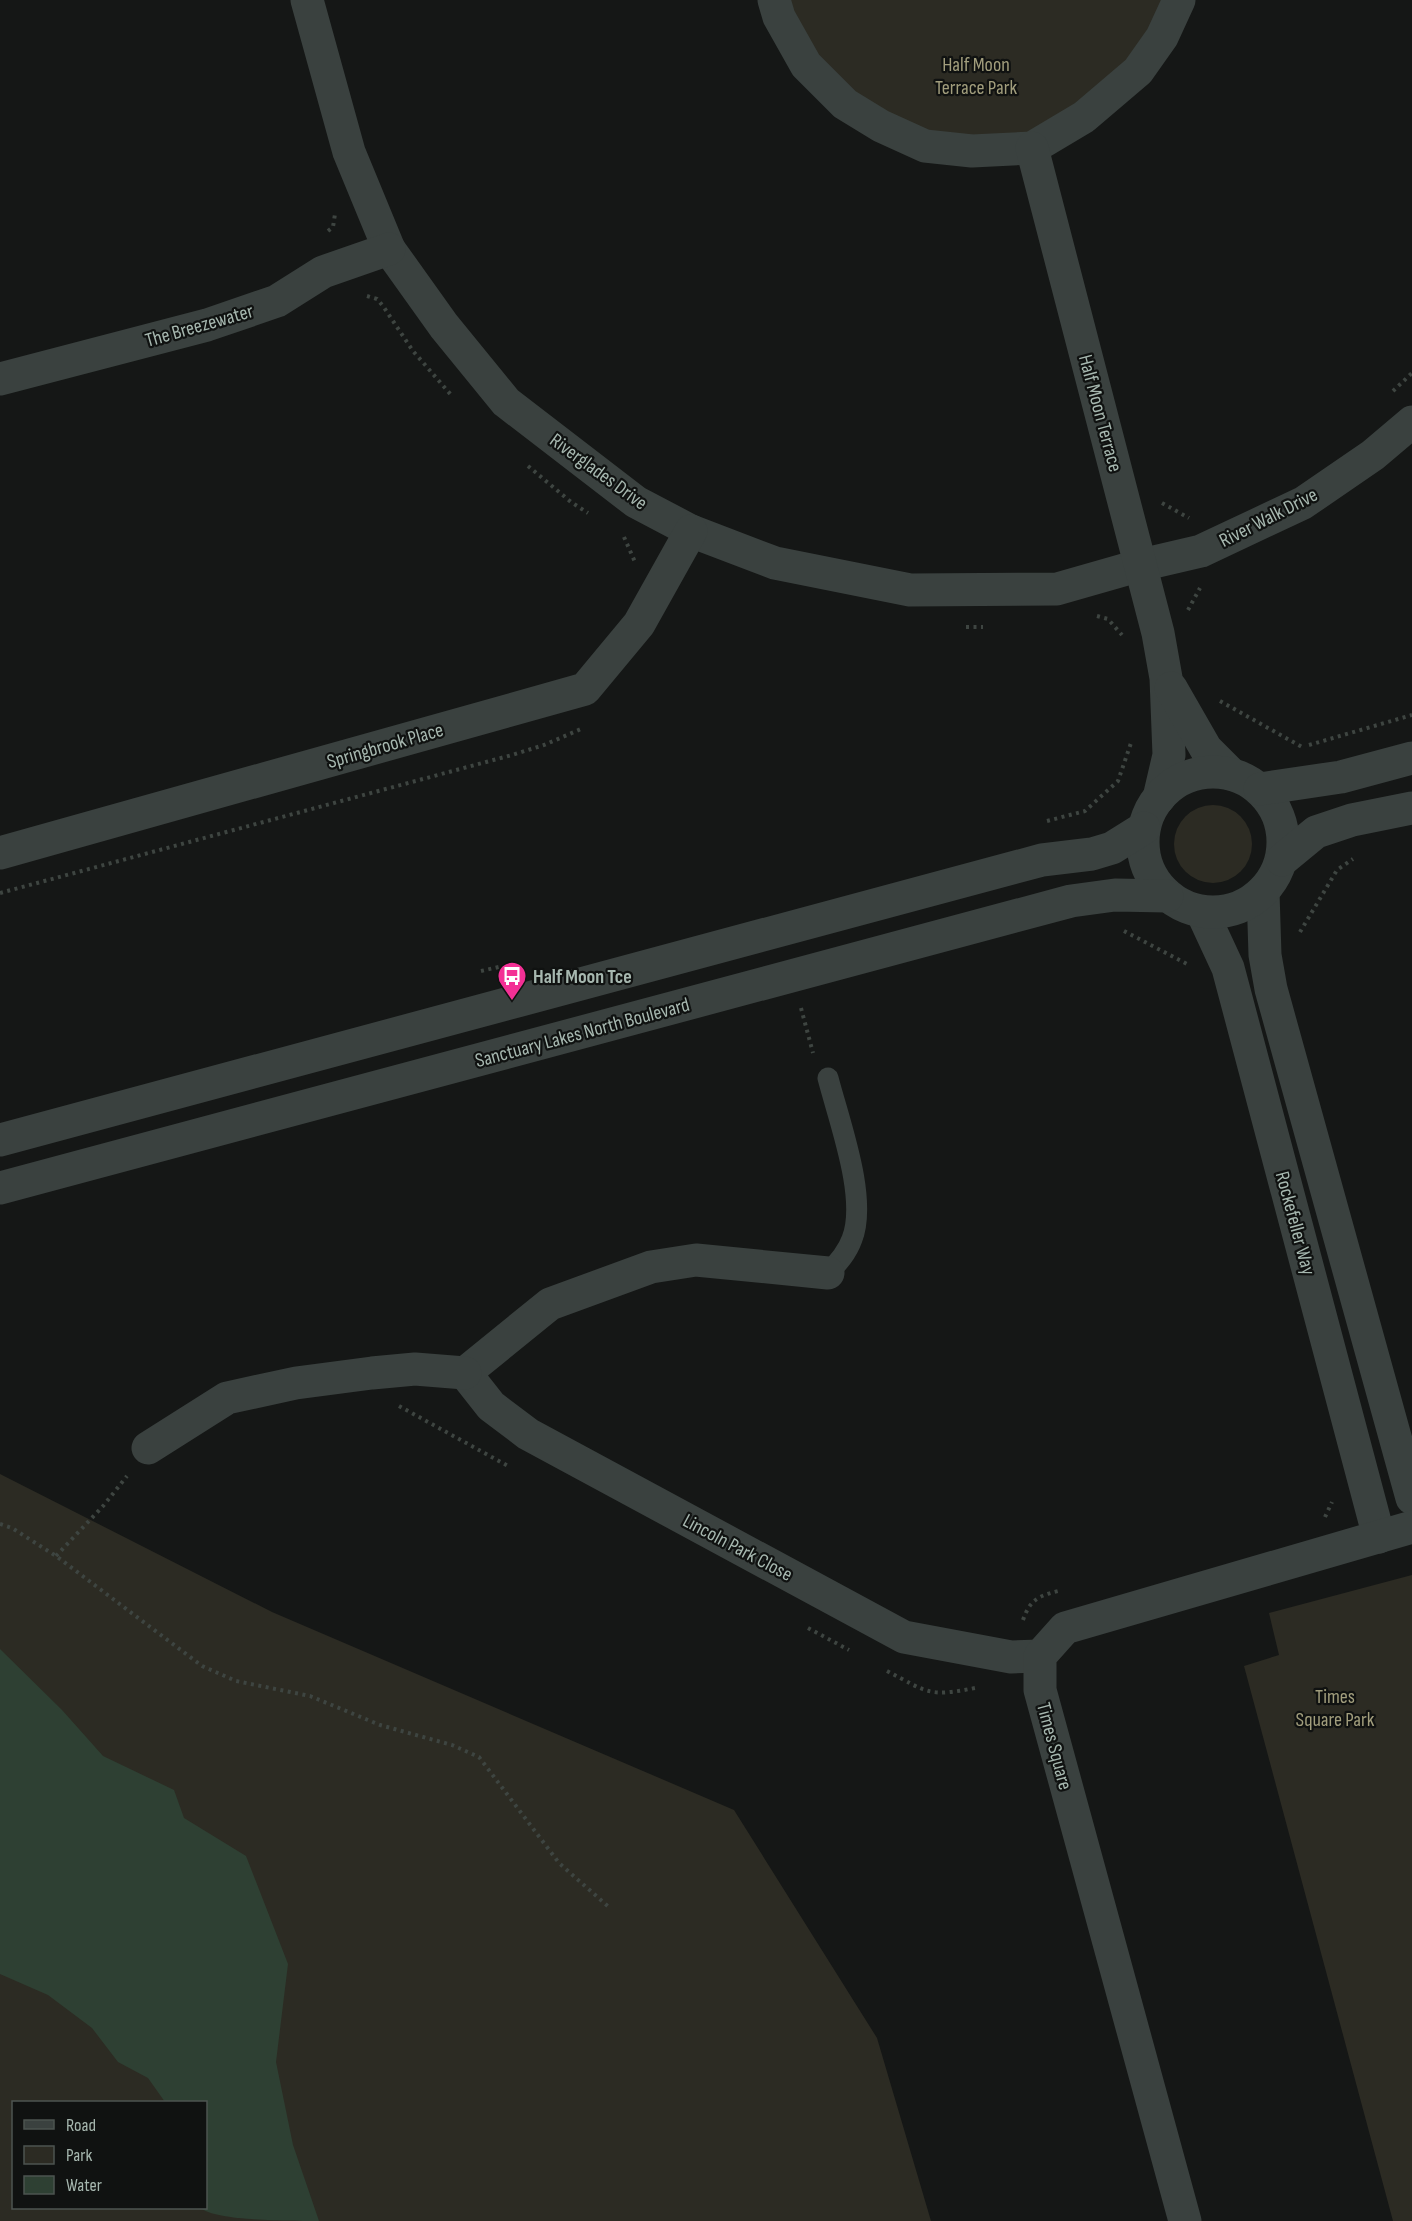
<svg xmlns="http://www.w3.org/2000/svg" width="1412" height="2221" viewBox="0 0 1412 2221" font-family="'Sofia Sans Condensed',sans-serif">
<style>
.green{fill:#2c2b23;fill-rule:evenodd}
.water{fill:#2e4033}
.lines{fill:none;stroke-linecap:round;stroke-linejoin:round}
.path{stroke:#3e4541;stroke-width:4;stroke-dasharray:3 4.5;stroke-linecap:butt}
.service{stroke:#3a413f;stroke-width:21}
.minor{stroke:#3a413f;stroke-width:33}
.tertiary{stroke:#3a413f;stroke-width:33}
.labels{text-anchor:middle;stroke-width:4.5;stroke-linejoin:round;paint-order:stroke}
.park-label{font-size:20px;fill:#a29e7d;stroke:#101211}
.street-label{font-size:20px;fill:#a6b7af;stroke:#101211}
.poi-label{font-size:20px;font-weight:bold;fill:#a6b7af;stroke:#101211;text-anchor:start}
</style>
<rect width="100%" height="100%" fill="#151716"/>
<g class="green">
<path d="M774 0H1179L1084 117 972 151 845 104Z"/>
<circle cx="1213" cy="844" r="39"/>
<path d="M0 1474 272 1612 734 1810 877 2038 931 2221H0ZM14 2102H206V2208H14Z"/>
<path d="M1412 1575V2221H1393L1244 1666 1279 1655 1269 1613Z"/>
</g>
<path class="water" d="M0 1649 62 1710 103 1756 174 1790 184 1818 246 1856 288 1964 276 2062 293 2145 319 2221C293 2221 214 2221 201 2208H206V2102H165L148 2078 118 2062 92 2028 48 1995 0 1974Z"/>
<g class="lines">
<g class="path">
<path d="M328 231 333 227 335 214"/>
<path d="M367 296 377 299 383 306 413 351 452 396"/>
<path d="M1393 391 1412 373"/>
<path d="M528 466 571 502 588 513"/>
<path d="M1162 503 1189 518"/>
<path d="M624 537 635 562"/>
<path d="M1188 610 1200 588"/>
<path d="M1097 616 1108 619 1122 635"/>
<path d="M966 627H983"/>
<path d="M1220 701 1302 747"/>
<path d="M1309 745 1412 715"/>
<path d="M1047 821 1085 811 1118 781 1132 740"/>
<path d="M0 893 512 755 544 745 581 729"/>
<path d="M1124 931 1187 964"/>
<path d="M1300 932 1337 870 1353 859"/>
<path d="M481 971 503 966"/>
<path d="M801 1008 813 1053"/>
<path d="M399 1406 508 1466"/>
<path d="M1325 1517 1332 1502"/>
<path d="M0 1524 12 1528 56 1556 202 1666 236 1681 310 1696 380 1725 452 1745 479 1757 559 1863 611 1909"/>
<path d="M56 1556 104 1505 127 1476"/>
<path d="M1023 1620C1030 1600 1038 1596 1058 1591"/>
<path d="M808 1628 849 1650"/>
<path d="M887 1671C929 1693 928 1697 975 1688"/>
</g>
<path class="service" d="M828 1273C838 1263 847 1253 852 1239 868 1198 839 1121 828 1078"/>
<g class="minor">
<path d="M307 0 349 152 389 249 444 326 506 402 636 502 691 531 775 563 910 590 1057 589 1141 565 1201 551 1303 503 1373 455 1412 422"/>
<path d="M774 0 779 17 806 65 845 104 881 126 925 146 972 151 1032 148 1084 117 1138 71 1162 37 1179 0"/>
<path d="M1032 148 1158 633 1166 678 1169 755 1159 798"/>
<path d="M0 379 207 325 277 301 323 272 389 249"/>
<path d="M1171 688 1206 749 1231 774"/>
<path d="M0 853 585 689 639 624 691 531"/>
<path d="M1263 892 1265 955 1271 989 1412 1498"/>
<path d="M1202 912 1228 968 1379 1537"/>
<path d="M828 1273 696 1260 651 1267 550 1304 465 1373 491 1406 528 1434 904 1637 1011 1657 1040 1656"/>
<path d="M148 1448 227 1398 296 1383 372 1373 415 1369 465 1373"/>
<path d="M1185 2221 1040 1690V1656L1065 1628 1412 1527"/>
</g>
<g class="tertiary">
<circle cx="1213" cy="842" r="70"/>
<path d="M1260 789 1341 777 1412 758"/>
<path d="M1282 860 1316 832 1352 820 1412 808"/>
<path d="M0 1140 1042 860 1092 854 1112 848 1144 828"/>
<path d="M0 1188 1071 901 1115 895 1167 896"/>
</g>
</g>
<defs>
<g id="bus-pin" transform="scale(1.5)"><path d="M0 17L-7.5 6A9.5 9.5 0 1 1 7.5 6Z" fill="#f33095" stroke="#101211"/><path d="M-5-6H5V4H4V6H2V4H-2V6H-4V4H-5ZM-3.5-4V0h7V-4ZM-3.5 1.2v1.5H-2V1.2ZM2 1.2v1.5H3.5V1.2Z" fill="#fff"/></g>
</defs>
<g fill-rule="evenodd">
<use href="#bus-pin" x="512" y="976"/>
</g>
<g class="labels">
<g class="park-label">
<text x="976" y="71">Half Moon<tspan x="976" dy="23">Terrace Park</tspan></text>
<text x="1335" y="1703">Times<tspan x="1335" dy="23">Square Park</tspan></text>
</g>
<g class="street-label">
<text transform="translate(199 325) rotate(-16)" y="7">The Breezewater</text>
<text transform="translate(1101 413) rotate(75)" y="7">Half Moon Terrace</text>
<text transform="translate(599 471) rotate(36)" y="7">Riverglades Drive</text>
<text transform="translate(1268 517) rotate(-27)" y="7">River Walk Drive</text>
<text transform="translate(385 745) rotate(-16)" y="7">Springbrook Place</text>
<text transform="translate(582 1032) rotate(-15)" y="7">Sanctuary Lakes North Boulevard</text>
<text transform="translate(1296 1223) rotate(75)" y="7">Rockefeller Way</text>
<text transform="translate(738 1547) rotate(28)" y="7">Lincoln Park Close</text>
<text transform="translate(1055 1746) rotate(75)" y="7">Times Square</text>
</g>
<g class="poi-label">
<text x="533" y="983">Half Moon Tce</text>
</g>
</g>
<rect x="12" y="2101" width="195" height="108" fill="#101211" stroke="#4c5450" stroke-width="1.5"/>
<rect x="24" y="2120" width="30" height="9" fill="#3a413f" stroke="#4c5450" stroke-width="1.5"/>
<text x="66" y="2131" font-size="18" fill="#a6b7af">Road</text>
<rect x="24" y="2146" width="30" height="18" fill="#2c2b23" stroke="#4c5450" stroke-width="1.5"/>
<text x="66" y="2161" font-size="18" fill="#a6b7af">Park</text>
<rect x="24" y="2176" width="30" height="18" fill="#2e4033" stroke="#4c5450" stroke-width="1.5"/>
<text x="66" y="2191" font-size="18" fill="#a6b7af">Water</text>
</svg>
